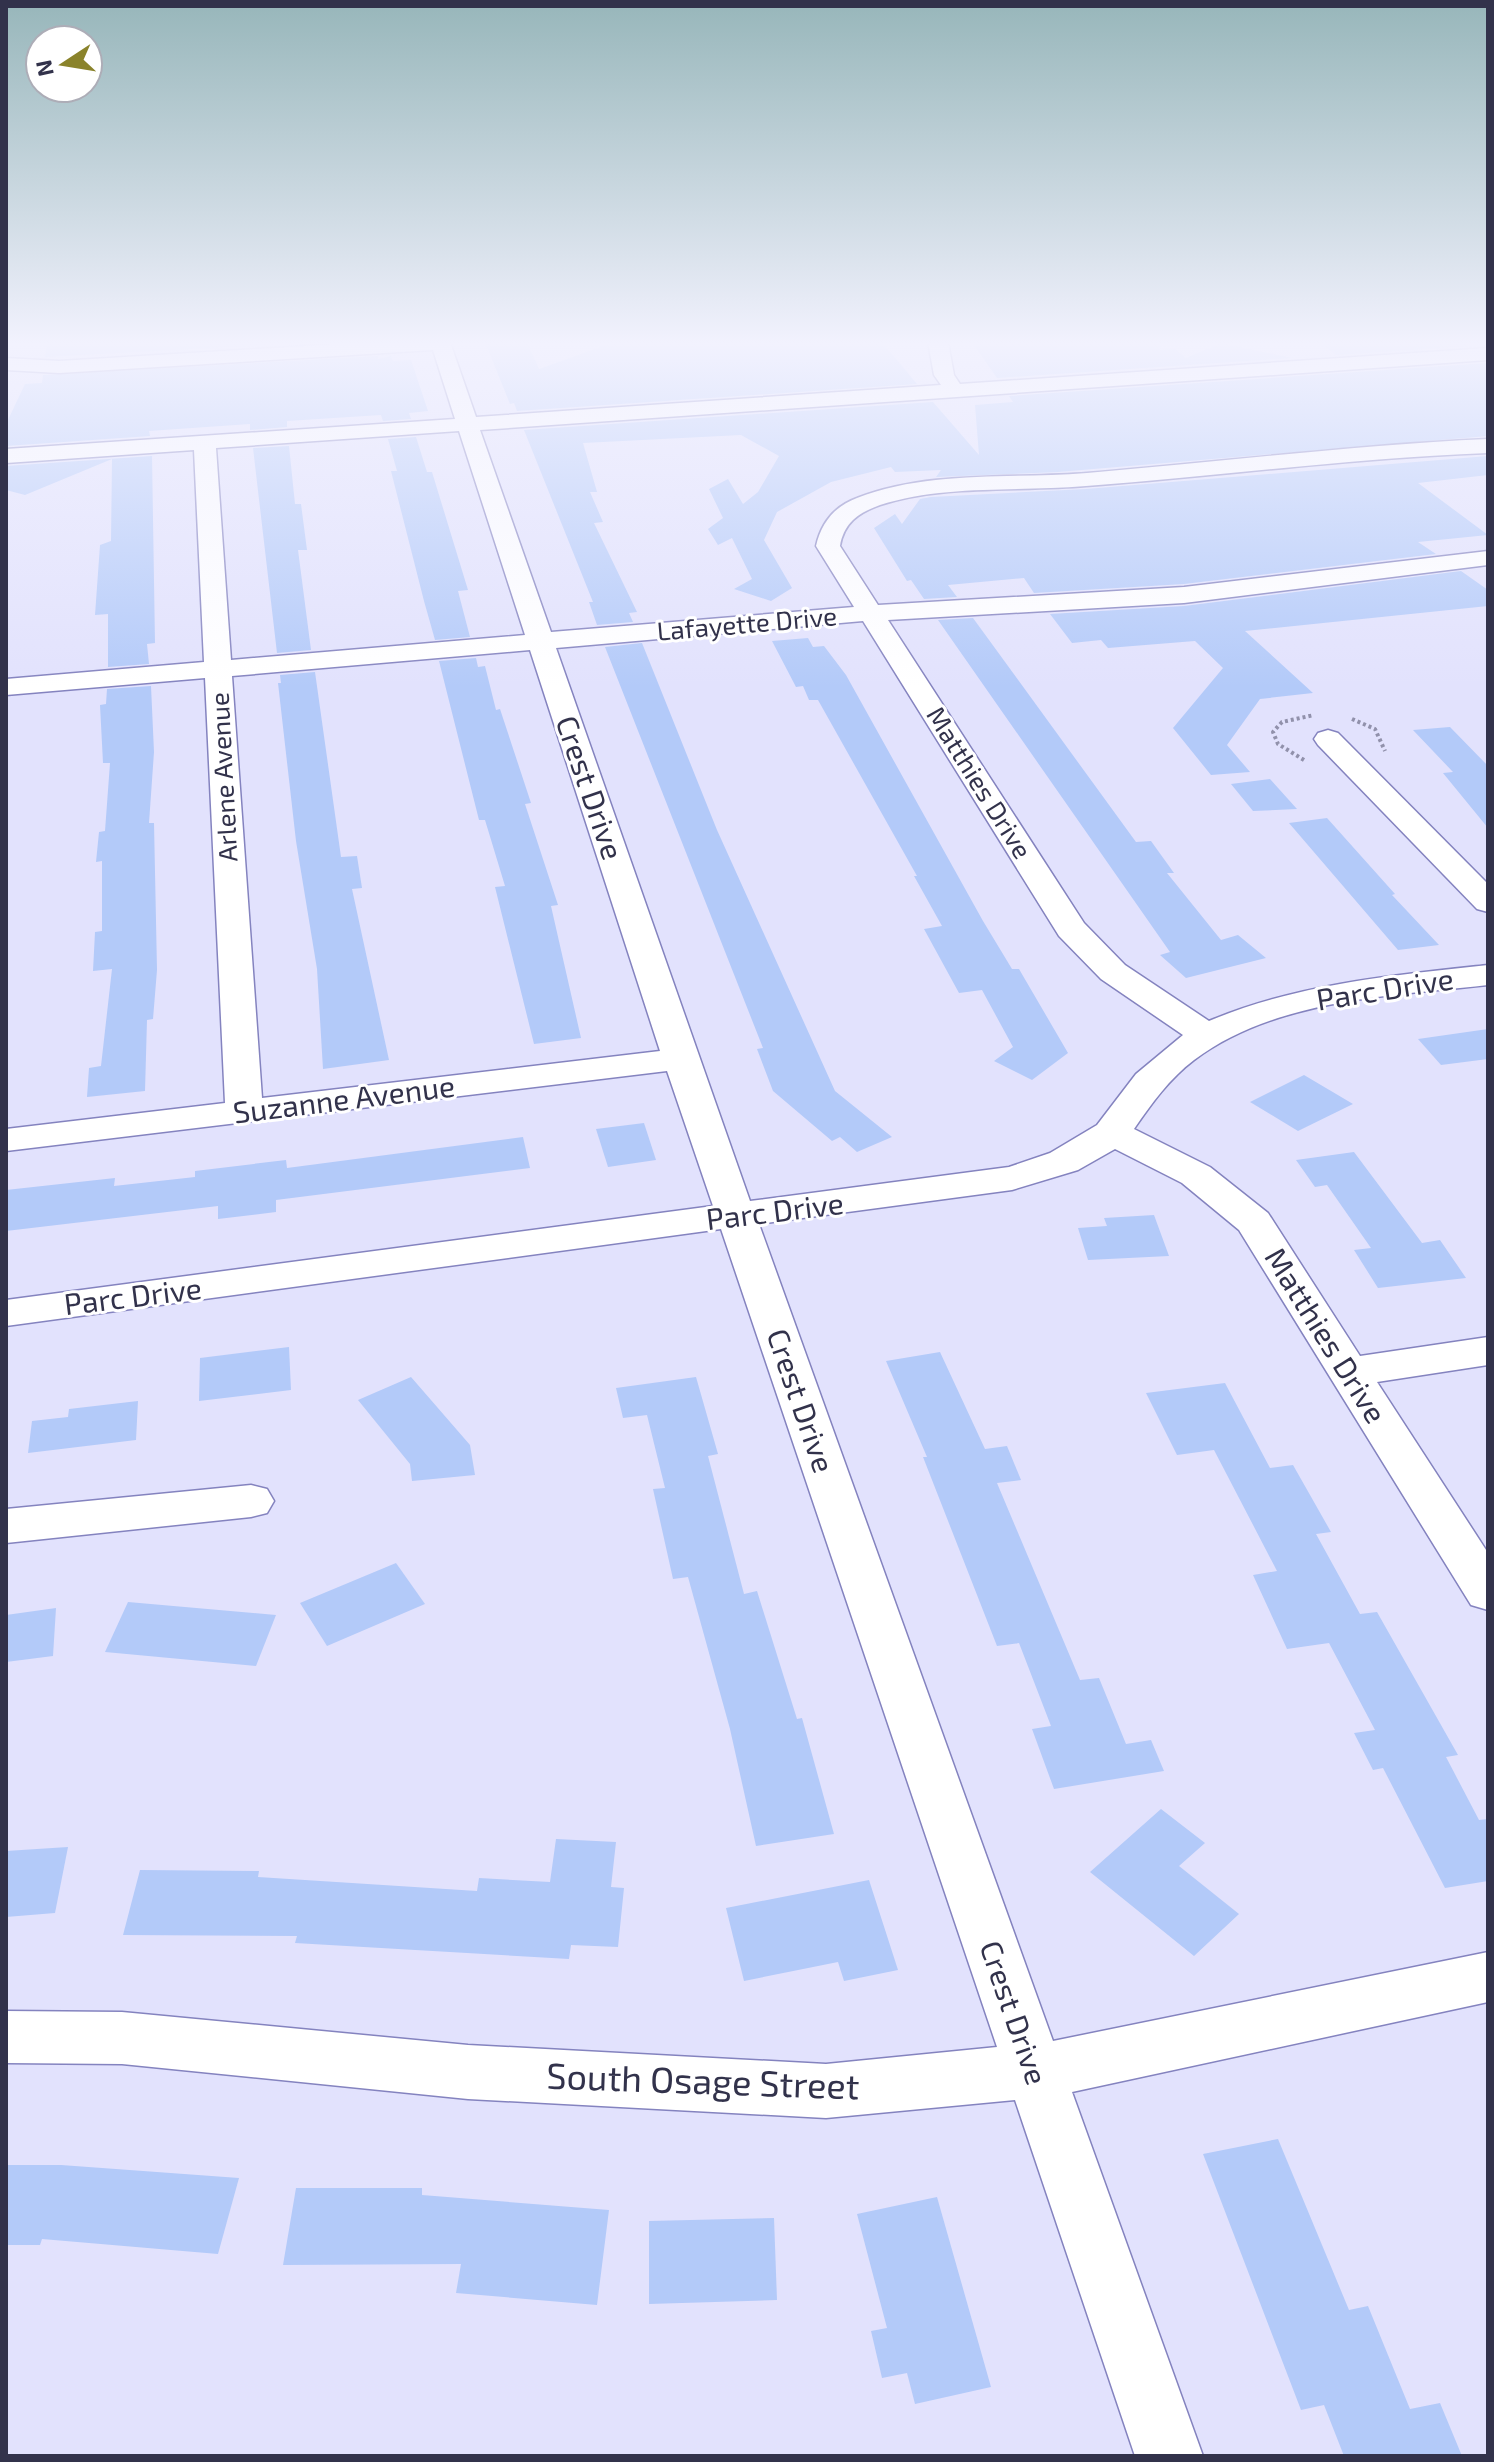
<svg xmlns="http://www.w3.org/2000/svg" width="1494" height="2462" viewBox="0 0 1494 2462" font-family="'Exo 2',sans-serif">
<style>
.building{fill:#b3caf9}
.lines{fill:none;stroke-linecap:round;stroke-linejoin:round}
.minor-casing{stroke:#8483bf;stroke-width:3}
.path{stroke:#9191ab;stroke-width:4;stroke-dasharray:3 3;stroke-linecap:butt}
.minor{fill:#fff;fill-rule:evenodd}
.labels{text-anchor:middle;stroke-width:6;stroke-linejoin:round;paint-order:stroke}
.far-street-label{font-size:26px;fill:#32324b;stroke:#fff}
.street-label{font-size:30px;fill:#32324b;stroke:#fff}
.near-street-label{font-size:36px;fill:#32324b;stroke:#fff}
</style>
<rect width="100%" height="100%" fill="#e2e2fd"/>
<g class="building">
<path d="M60 342H318L45 357 47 343Z"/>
<path d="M485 342H527L539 369 609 344 882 342 917 384 517 411 514 403 510 404Z"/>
<path d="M972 342H1159L1160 350 1175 349 1186 358 1221 343 1292 358 997 378Z"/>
<path d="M1319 342H1462L1468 346 1336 355Z"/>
<path d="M378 356V359L391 356 393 361 411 360 428 411 409 413 411 419 383 421 381 415 287 421V427L250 430V424L163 430 149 431 150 436 6 446V424L25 384 42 383 43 375Z"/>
<path d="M1488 363V436L1058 472 936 477 941 470 895 472 891 467 831 482 777 512 764 540 792 588 771 601 734 589 752 579 732 538 718 545 708 529 723 518 709 489 728 479 743 504 758 492 779 456 741 435 583 443 597 492H590L603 522 594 523 637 612 629 613 633 622 597 625 589 602H593L524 430 933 402 979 455 975 405 1013 402 1009 396Z"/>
<path d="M416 437 427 472H432L468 590 458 591 470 637 435 640 424 601 391 471H397L388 439Z"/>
<path d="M289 446 295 504H301L307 550H298L311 650 277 653 253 448Z"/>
<path d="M152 456 155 643 147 644 149 664 108 667V614L95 615 100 545 111 541 112 459 25 495 6 490V466Z"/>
<path d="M1488 456V475L1418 483 1488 535 1418 542 1436 554 1184 584 1034 593 1024 578 948 585 957 597 924 599 911 580 907 581 874 528 895 514 902 524 920 499 931 497 1086 489Z"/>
<path d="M1461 571 1488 590V606L1245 631 1313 693 1260 699 1227 745 1250 772 1211 775 1173 728 1223 668 1195 641 1108 648 1101 640 1072 643 1050 614 1184 606Z"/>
<path d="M973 618 1136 842 1151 841 1174 873H1167L1221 940 1238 935 1266 958 1186 978 1160 955 1170 952 938 620Z"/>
<path d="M808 638 813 647 824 646 846 675 983 921 1012 969H1019L1068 1053 1032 1080 994 1061 1013 1047 982 990 959 993 924 929 942 926 914 876H917L818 700H809L803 686 796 687 772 641Z"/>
<path d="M642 643 717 830 835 1091 892 1137 857 1152 840 1137 832 1141 773 1091 757 1049 763 1048 605 647Z"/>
<path d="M476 658 478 667 485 666 496 710 500 709 531 803 525 804 558 905 551 906 581 1038 534 1044 495 887 505 886 485 820H479L439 661Z"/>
<path d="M315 672 341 857 357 856 362 888 352 889 389 1060 323 1069 317 969 296 841 278 683H281L280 675Z"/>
<path d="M151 686 154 752 149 823H154L157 970 153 1019 147 1020 145 1091 87 1097 89 1068 101 1066 112 969 93 971 95 932 102 931V861L96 862 99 832 105 831 110 763H103L100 705 106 704 107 689Z"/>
<path d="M1450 727 1488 766V828L1443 773 1453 772 1413 730Z"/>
<path d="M1270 779 1297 809 1253 811 1231 784Z"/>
<path d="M1327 818 1395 894 1392 895 1439 945 1398 950 1289 823Z"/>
<path d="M1488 1029V1059L1441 1065 1418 1039Z"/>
<path d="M1304 1075 1353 1104 1298 1131 1250 1102Z"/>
<path d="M644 1123 656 1160 608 1167 596 1129Z"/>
<path d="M523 1137 530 1168 276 1200V1212L218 1219V1206L6 1231V1190L115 1178 114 1186 195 1177V1171L286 1160 287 1168Z"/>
<path d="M1354 1152 1422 1243 1440 1240 1466 1278 1378 1288 1354 1250 1371 1248 1327 1185 1315 1187 1296 1160Z"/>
<path d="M1154 1215 1169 1256 1088 1260 1078 1228 1107 1226 1104 1218Z"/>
<path d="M289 1347 291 1390 199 1401 200 1358Z"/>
<path d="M940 1352 985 1449 1007 1446 1021 1480 997 1483 1080 1680 1099 1678 1126 1744 1151 1740 1164 1771 1054 1789 1032 1729 1051 1726 1019 1643 997 1646 923 1457H927L886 1361Z"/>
<path d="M411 1377 470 1445 475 1475 412 1481 410 1464 358 1400Z"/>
<path d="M696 1377 718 1454 708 1456 744 1594 757 1591 797 1719 802 1718 834 1834 756 1846 730 1729 688 1577 673 1579 653 1489 665 1488 647 1415 623 1418 616 1388Z"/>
<path d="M1225 1383 1270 1468 1293 1465 1331 1532 1316 1534 1360 1614 1377 1612 1458 1755 1446 1757 1479 1820 1488 1819V1881L1445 1888 1383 1768 1373 1770 1354 1733 1375 1730 1329 1643 1287 1649 1253 1575 1277 1571 1214 1450 1177 1455 1146 1393Z"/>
<path d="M138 1401 136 1440 28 1453 32 1421 68 1417 69 1409Z"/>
<path d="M396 1563 425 1604 327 1646 300 1603Z"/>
<path d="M128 1602 276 1615 256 1666 105 1652Z"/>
<path d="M56 1608 53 1656 6 1662V1615Z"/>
<path d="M1161 1809 1205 1843 1179 1866 1239 1914 1194 1956 1090 1872Z"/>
<path d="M556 1839 616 1842 611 1887 624 1888 618 1947 571 1945 569 1959 295 1943 297 1936 123 1935 140 1870 259 1871 258 1877 477 1891 479 1878 550 1882Z"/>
<path d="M68 1847 55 1913 6 1917V1851Z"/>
<path d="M869 1880 898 1970 844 1981 838 1962 744 1981 726 1908Z"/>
<path d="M1278 2139 1349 2310 1368 2306 1410 2409 1440 2403 1462 2456H1344L1324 2405 1301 2410 1203 2154Z"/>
<path d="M6 2165H61L239 2178 218 2254 42 2239 40 2245H6Z"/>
<path d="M296 2188H422V2195L609 2210 597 2305 456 2293 461 2264 283 2265Z"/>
<path d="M937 2197 991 2387 915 2404 907 2373 882 2378 871 2331 887 2328 857 2214Z"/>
<path d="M774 2218 777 2300 649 2304V2221Z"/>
</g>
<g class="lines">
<g class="minor-casing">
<g id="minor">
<path d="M371 342H450L476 417 941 385 934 375 928 342H948L954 375 960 384 1488 348V360L480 430 551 632 854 607 816 546C821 523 835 506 857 498 929 470 1011 479 1087 473 1221 462 1354 445 1488 439V453C1354 458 1220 476 1086 486 1019 492 945 484 880 505 858 513 844 523 840 546L878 605 1184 587 1488 551V565L1184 603 888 620 1084 923 1125 965 1209 1021C1297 984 1394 975 1488 965V985C1391 996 1275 999 1194 1060 1169 1079 1152 1103 1134 1129L1210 1167 1268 1213 1360 1356 1488 1337V1365L1377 1382 1488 1553V1610L1471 1605 1239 1230 1182 1183 1115 1149 1078 1170 1012 1190 759 1224 1053 2041 1488 1952V2002L1072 2092 1203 2456H1135L1015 2100 826 2118 468 2099 122 2064 6 2063V2011L122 2012 468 2045 826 2064 997 2047 721 1229 6 1326V1300L713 1206 667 1071 6 1151V1129L225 1103 205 678 6 695V679L204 662 194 450 6 463V449L455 419 433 350 59 373 6 370V358L59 361ZM459 431 525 635 231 660 216 448ZM863 621 1059 936 1101 979 1183 1035 1136 1074 1097 1125 1050 1153 1009 1167 750 1201 556 648ZM530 650 660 1051 262 1098 232 676Z"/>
<path d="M1328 730 1338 733 1488 884V912L1477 909 1318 745 1314 739 1318 733Z"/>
<path d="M251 1485 267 1489 274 1501 267 1513 251 1517 6 1543V1509Z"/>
</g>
</g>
<g class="path">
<path d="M1352 719 1375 729 1385 751"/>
<path d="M1304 760 1278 744 1273 732 1282 722 1314 715"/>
</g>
<use href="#minor" class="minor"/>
</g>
<linearGradient id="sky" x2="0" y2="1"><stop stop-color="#97b6ba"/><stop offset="0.5" stop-color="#f2f2fe"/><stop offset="1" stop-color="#f2f2fe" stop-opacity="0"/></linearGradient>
<rect width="1494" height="687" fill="url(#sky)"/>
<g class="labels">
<g class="far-street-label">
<text transform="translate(747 624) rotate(-5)" y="9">Lafayette Drive</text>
<text transform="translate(224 777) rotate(-93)" y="9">Arlene Avenue</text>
<text transform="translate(979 783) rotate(58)" y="9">Matthies Drive</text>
</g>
<g class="street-label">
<text transform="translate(589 788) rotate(71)" y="10">Crest Drive</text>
<text transform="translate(1385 990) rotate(-9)" y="10">Parc Drive</text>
<text transform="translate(344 1100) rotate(-7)" y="10">Suzanne Avenue</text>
<text transform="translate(775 1212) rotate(-7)" y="10">Parc Drive</text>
<text transform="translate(133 1297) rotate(-7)" y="10">Parc Drive</text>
<text transform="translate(1325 1336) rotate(58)" y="10">Matthies Drive</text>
<text transform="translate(800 1401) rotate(71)" y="10">Crest Drive</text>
<text transform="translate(1013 2013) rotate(71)" y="10">Crest Drive</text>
</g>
<g class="near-street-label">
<text transform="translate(703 2081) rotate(2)" y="13">South Osage Street</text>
</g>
</g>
<rect width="1494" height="2462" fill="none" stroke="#32324b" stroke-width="16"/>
<g transform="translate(64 64) rotate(258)"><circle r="38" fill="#ffffff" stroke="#adadb7" stroke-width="2"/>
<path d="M0-6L14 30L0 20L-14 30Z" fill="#8a832b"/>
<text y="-12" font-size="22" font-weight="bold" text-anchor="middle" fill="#32324b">N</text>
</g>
</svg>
